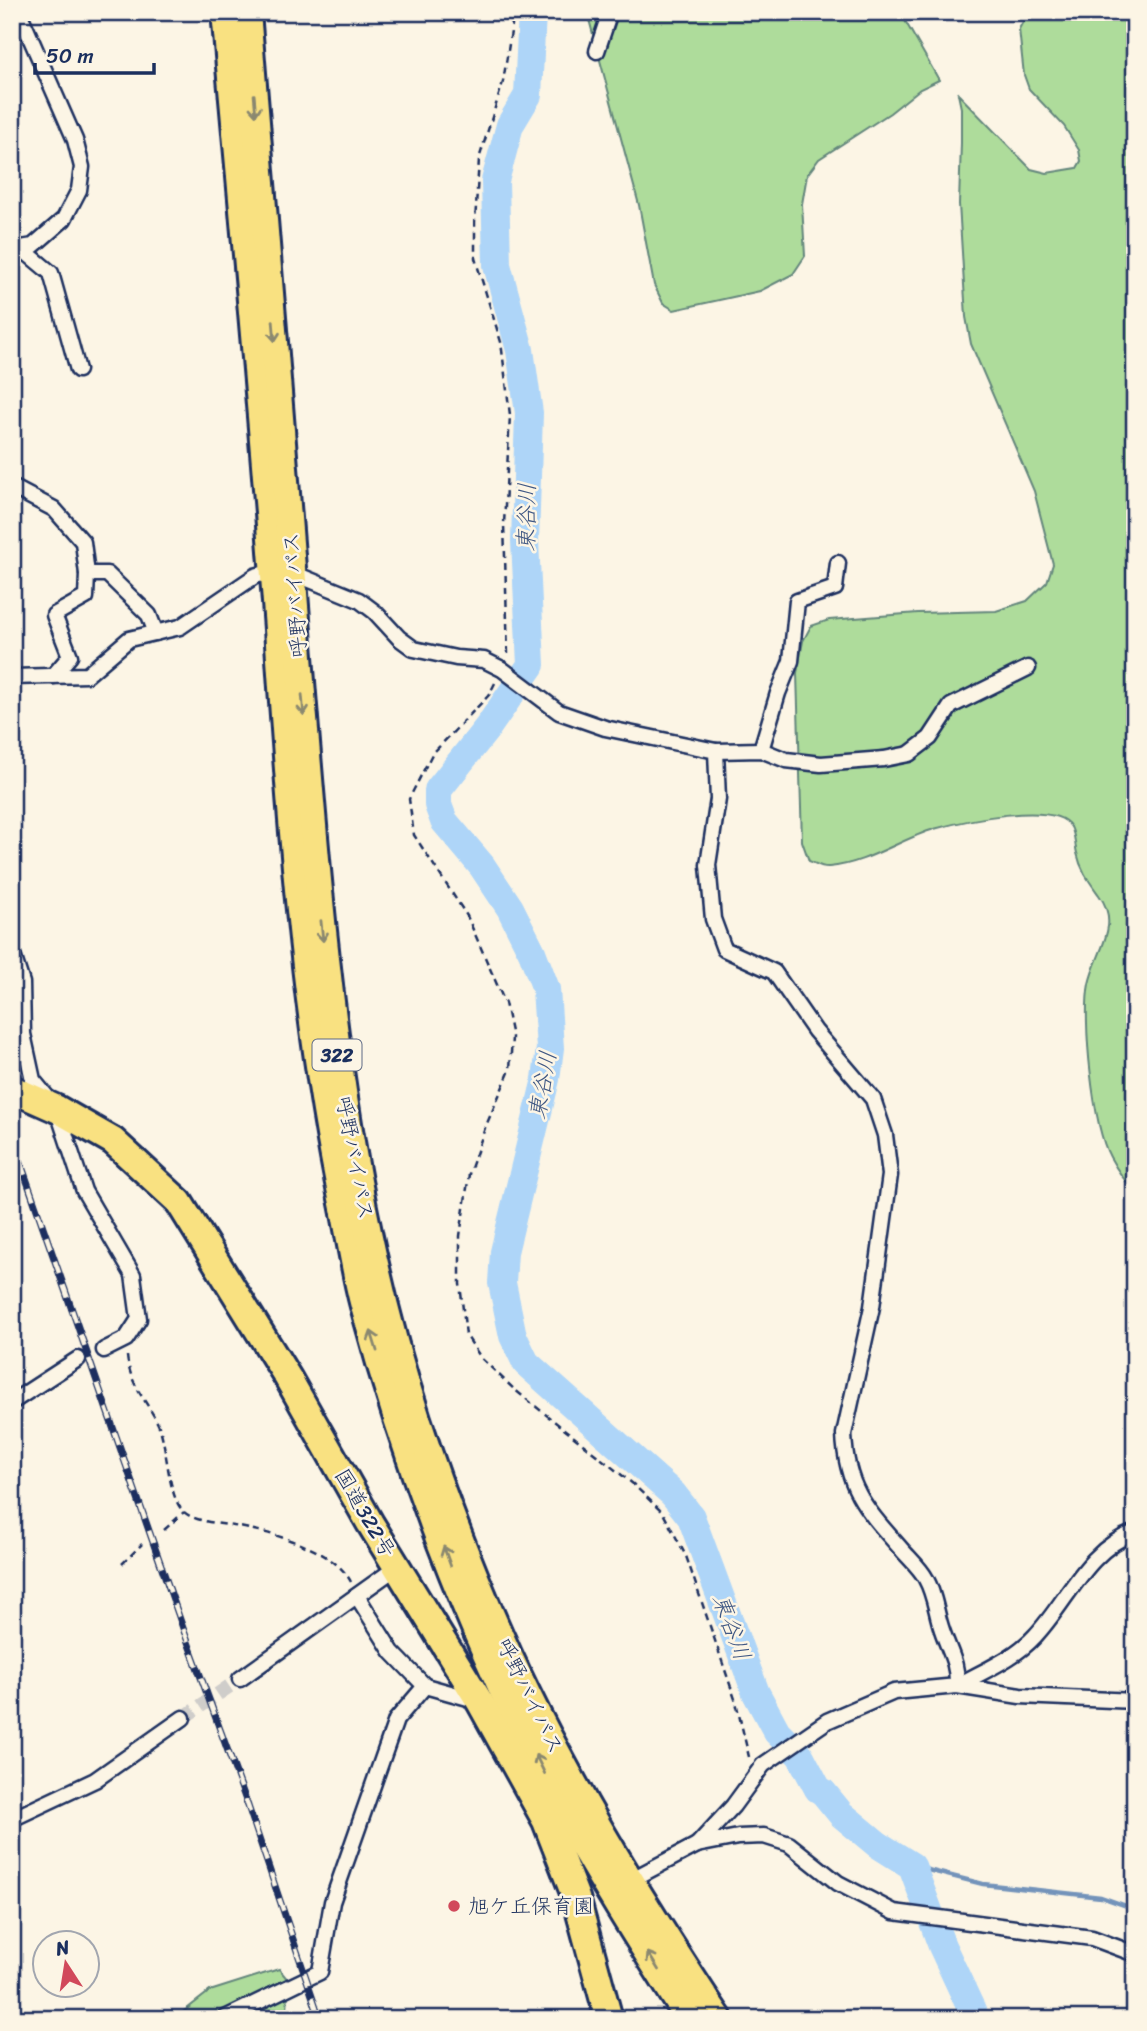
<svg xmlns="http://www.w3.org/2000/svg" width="1147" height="2031" viewBox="0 0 1147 2031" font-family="Sriracha,'Klee One',sans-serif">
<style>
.green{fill:#aedc9b;stroke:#64867c;stroke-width:2}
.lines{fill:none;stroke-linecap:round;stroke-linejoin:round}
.stream{stroke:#7393ba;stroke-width:4.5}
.river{stroke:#aed5f8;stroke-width:28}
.street-tunnel{stroke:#cfcdca;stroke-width:14;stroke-dasharray:14 7;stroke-linecap:butt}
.street-casing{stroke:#1b2f5e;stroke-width:19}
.highway-casing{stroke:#1b2f5e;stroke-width:32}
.path{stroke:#1b2f5e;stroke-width:2.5;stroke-dasharray:7 5;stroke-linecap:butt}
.street{stroke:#fcf5e5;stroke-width:14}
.highway{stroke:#f9e181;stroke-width:26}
.rail-casing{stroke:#1b2f5e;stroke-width:7}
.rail{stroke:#fcf5e5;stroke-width:4.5;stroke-dasharray:13;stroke-linecap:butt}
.oneway{stroke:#8a8870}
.poi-dot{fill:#d1495b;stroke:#fcf5e5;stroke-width:2.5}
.labels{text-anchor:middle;stroke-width:5;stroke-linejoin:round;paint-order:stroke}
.shield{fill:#fcf5e5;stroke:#5e6a86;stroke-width:2}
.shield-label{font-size:19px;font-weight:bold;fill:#1b2f5e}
.street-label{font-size:21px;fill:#1b2f5e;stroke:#fcf5e5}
.poi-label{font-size:21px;fill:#1b2f5e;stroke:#fcf5e5;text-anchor:start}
.water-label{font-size:23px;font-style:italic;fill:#405884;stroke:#fcf5e5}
</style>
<rect width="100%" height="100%" fill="#fcf5e5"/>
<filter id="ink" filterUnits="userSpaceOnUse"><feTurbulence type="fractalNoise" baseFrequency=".0143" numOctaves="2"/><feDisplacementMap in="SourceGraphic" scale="14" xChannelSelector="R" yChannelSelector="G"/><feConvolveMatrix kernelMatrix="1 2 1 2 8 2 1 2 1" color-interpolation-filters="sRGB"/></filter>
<g filter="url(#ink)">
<g class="green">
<path d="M587 12H900L939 80 920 89 890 113 819 159 807 175 802 204 805 256 793 274 760 291 674 310 663 303 654 285 639 205Z"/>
<path d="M1028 12H1135V1191C1125 1182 1116 1168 1110 1157 1093 1126 1082 1019 1089 984 1096 951 1122 926 1099 895 1089 881 1081 871 1077 853 1075 846 1075 834 1071 827 1056 799 959 822 934 829 899 840 866 864 829 867 822 868 815 863 809 861L802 841 797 673 803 641 811 626 829 620 918 613 996 611 1027 601 1047 582 1053 564 1034 491 971 344 966 317 959 204 961 143V108L958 94 1031 169 1047 173 1077 168 1081 161 1079 150 1064 126 1029 89 1024 75 1019 29Z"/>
<path d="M279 1969 289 1981 287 2010 284 2019H174L210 1991Z"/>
</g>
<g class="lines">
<path class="stream" d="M912 1866 983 1884 1101 1897 1135 1909"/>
<path class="river" d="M532 12 528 95 510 125 495 181 497 265 520 350 529 413 525 541 531 665 488 727 438 790V805L444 821 482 866 510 908 532 952 546 989 550 1048 546 1079 504 1252 502 1283 513 1336 526 1363 673 1494 691 1517 756 1693 777 1732 800 1755 818 1789 823 1792 841 1814 877 1844 912 1866 942 1946 976 2019"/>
<g class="street-tunnel">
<path d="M78 1359 104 1350"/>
<path d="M183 1718 240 1679"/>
</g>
<g class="street-casing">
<g id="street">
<path d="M597 51 610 12"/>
<path d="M21 248 51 273 78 370"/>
<path d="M12 254 21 248 33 246 64 219 79 190 82 167 75 140 19 12"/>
<path d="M12 487 54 509 83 542 87 574H107L149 615 156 633"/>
<path d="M53 676 70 656 54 615 86 597 87 574"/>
<path d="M12 677 87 675 129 639 180 627 255 576 273 571 293 573 359 600 375 612 399 638 414 649 456 658 484 660 502 669 559 712 605 728 716 751 718 799 708 865 713 919 724 949 774 972 815 1031 873 1099 885 1135 890 1175 872 1307 844 1434C846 1490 868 1511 902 1550 910 1559 921 1569 926 1579 935 1595 936 1613 942 1630 949 1651 958 1663 957 1686"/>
<path d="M761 750 778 693 791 661 797 601 835 588 838 563"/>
<path d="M716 751 761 750 786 760 821 764 884 759 909 754 930 738 951 706 1028 668"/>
<path d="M12 952 22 983 23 1034 33 1080 57 1109 84 1191 133 1275 139 1319 126 1339 104 1350"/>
<path d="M12 1402 78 1359"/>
<path d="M357 1596 392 1652 425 1686"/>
<path d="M240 1679 397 1567"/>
<path d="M957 1686C983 1671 1014 1659 1035 1636 1068 1601 1086 1550 1135 1532"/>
<path d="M12 1819 95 1780 183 1718"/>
<path d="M697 1845 733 1806 763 1765 827 1721 894 1692 957 1686 1020 1696 1135 1701"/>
<path d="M627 1882 697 1845 738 1837 764 1836 789 1844 838 1883 894 1912 1092 1938 1135 1954"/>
<path d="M223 2019 320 1972 332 1902 396 1720 425 1686 479 1701"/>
</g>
</g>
<g class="highway-casing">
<g id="highway">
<path d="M225 12C244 218 263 424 278 629 291 822 304 1014 343 1203 350 1237 355 1272 364 1306 409 1474 473 1640 554 1794 595 1871 642 1945 689 2019"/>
<path d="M247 12C266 239 284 467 302 694 322 939 341 1184 417 1419 441 1492 469 1566 500 1636 559 1770 638 1897 719 2019"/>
<path d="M12 1089 57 1109 113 1141 179 1202 288 1378 370 1523 480 1702 546 1821 576 1898 609 2019"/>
</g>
</g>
<g class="path">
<path d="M508 654 504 524 510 415 501 342 475 258V222L479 159 503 82 512 25 509 12"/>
<path d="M495 683 489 695 432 754 409 799 414 835 467 916 505 1003 512 1037 510 1070 485 1128 469 1174 460 1236V1284L466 1335 481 1358 515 1390 633 1484 663 1513 686 1556 736 1702 749 1757"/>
<path d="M127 1356C130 1386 146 1399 158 1424 168 1446 167 1495 183 1511 194 1522 219 1523 234 1526 269 1532 334 1548 351 1582"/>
<path d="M164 1530 184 1512"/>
<path d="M122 1564 142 1544"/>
</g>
<use href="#street" class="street"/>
<use href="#highway" class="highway"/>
<g class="rail-casing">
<path id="rail" d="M12 1138 184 1631 248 1806 320 2019"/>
</g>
<use href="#rail" class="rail"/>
</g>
<defs><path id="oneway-shaft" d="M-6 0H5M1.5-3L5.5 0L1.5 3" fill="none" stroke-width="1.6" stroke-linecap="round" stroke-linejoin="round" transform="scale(1.75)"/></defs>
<g class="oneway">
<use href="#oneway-shaft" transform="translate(255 105) rotate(85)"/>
<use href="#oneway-shaft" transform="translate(274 331) rotate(85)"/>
<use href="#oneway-shaft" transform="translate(303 705) rotate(85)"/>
<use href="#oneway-shaft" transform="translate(322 931) rotate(84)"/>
<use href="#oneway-shaft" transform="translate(374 1341) rotate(-107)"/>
<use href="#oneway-shaft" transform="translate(447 1556) rotate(-110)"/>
<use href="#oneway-shaft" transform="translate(540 1764) rotate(-116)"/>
<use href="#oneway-shaft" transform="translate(653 1961) rotate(-122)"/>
</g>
</g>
<circle class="poi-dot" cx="454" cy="1906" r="7"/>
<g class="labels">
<rect class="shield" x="312.5" y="1039.5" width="49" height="31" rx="5"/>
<g class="shield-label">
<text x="337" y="1062">322</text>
</g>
<g class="street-label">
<text transform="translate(295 595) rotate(-94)" y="7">呼野バイパス</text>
<text transform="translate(355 1158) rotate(79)" y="7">呼野バイパス</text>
<text transform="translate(365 1513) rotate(60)" y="7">国道322号</text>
<text transform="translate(530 1696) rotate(64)" y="7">呼野バイパス</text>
</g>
<g class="poi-label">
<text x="468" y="1913">旭ケ丘保育園</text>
</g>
<g class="water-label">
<text transform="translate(526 517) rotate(-89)" y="8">東谷川</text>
<text transform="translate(542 1085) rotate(-80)" y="8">東谷川</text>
<text transform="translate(732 1627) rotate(70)" y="8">東谷川</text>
</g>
</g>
<rect width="1147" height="2031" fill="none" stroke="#fcf5e5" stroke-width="42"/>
<rect x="21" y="21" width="1105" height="1989" fill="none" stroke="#1b2f5e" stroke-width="2.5" filter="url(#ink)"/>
<g transform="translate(66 1964) rotate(348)"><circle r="33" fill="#fcf5e5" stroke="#a2a6af" stroke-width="2"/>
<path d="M0-5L12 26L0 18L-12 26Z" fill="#d1495b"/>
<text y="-10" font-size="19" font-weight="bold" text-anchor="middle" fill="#1b2f5e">N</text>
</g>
<path d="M35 63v10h119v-10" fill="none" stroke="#1b2f5e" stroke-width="3.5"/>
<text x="46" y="63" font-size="21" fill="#1b2f5e" stroke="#fcf5e5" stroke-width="5" paint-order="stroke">50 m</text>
</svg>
